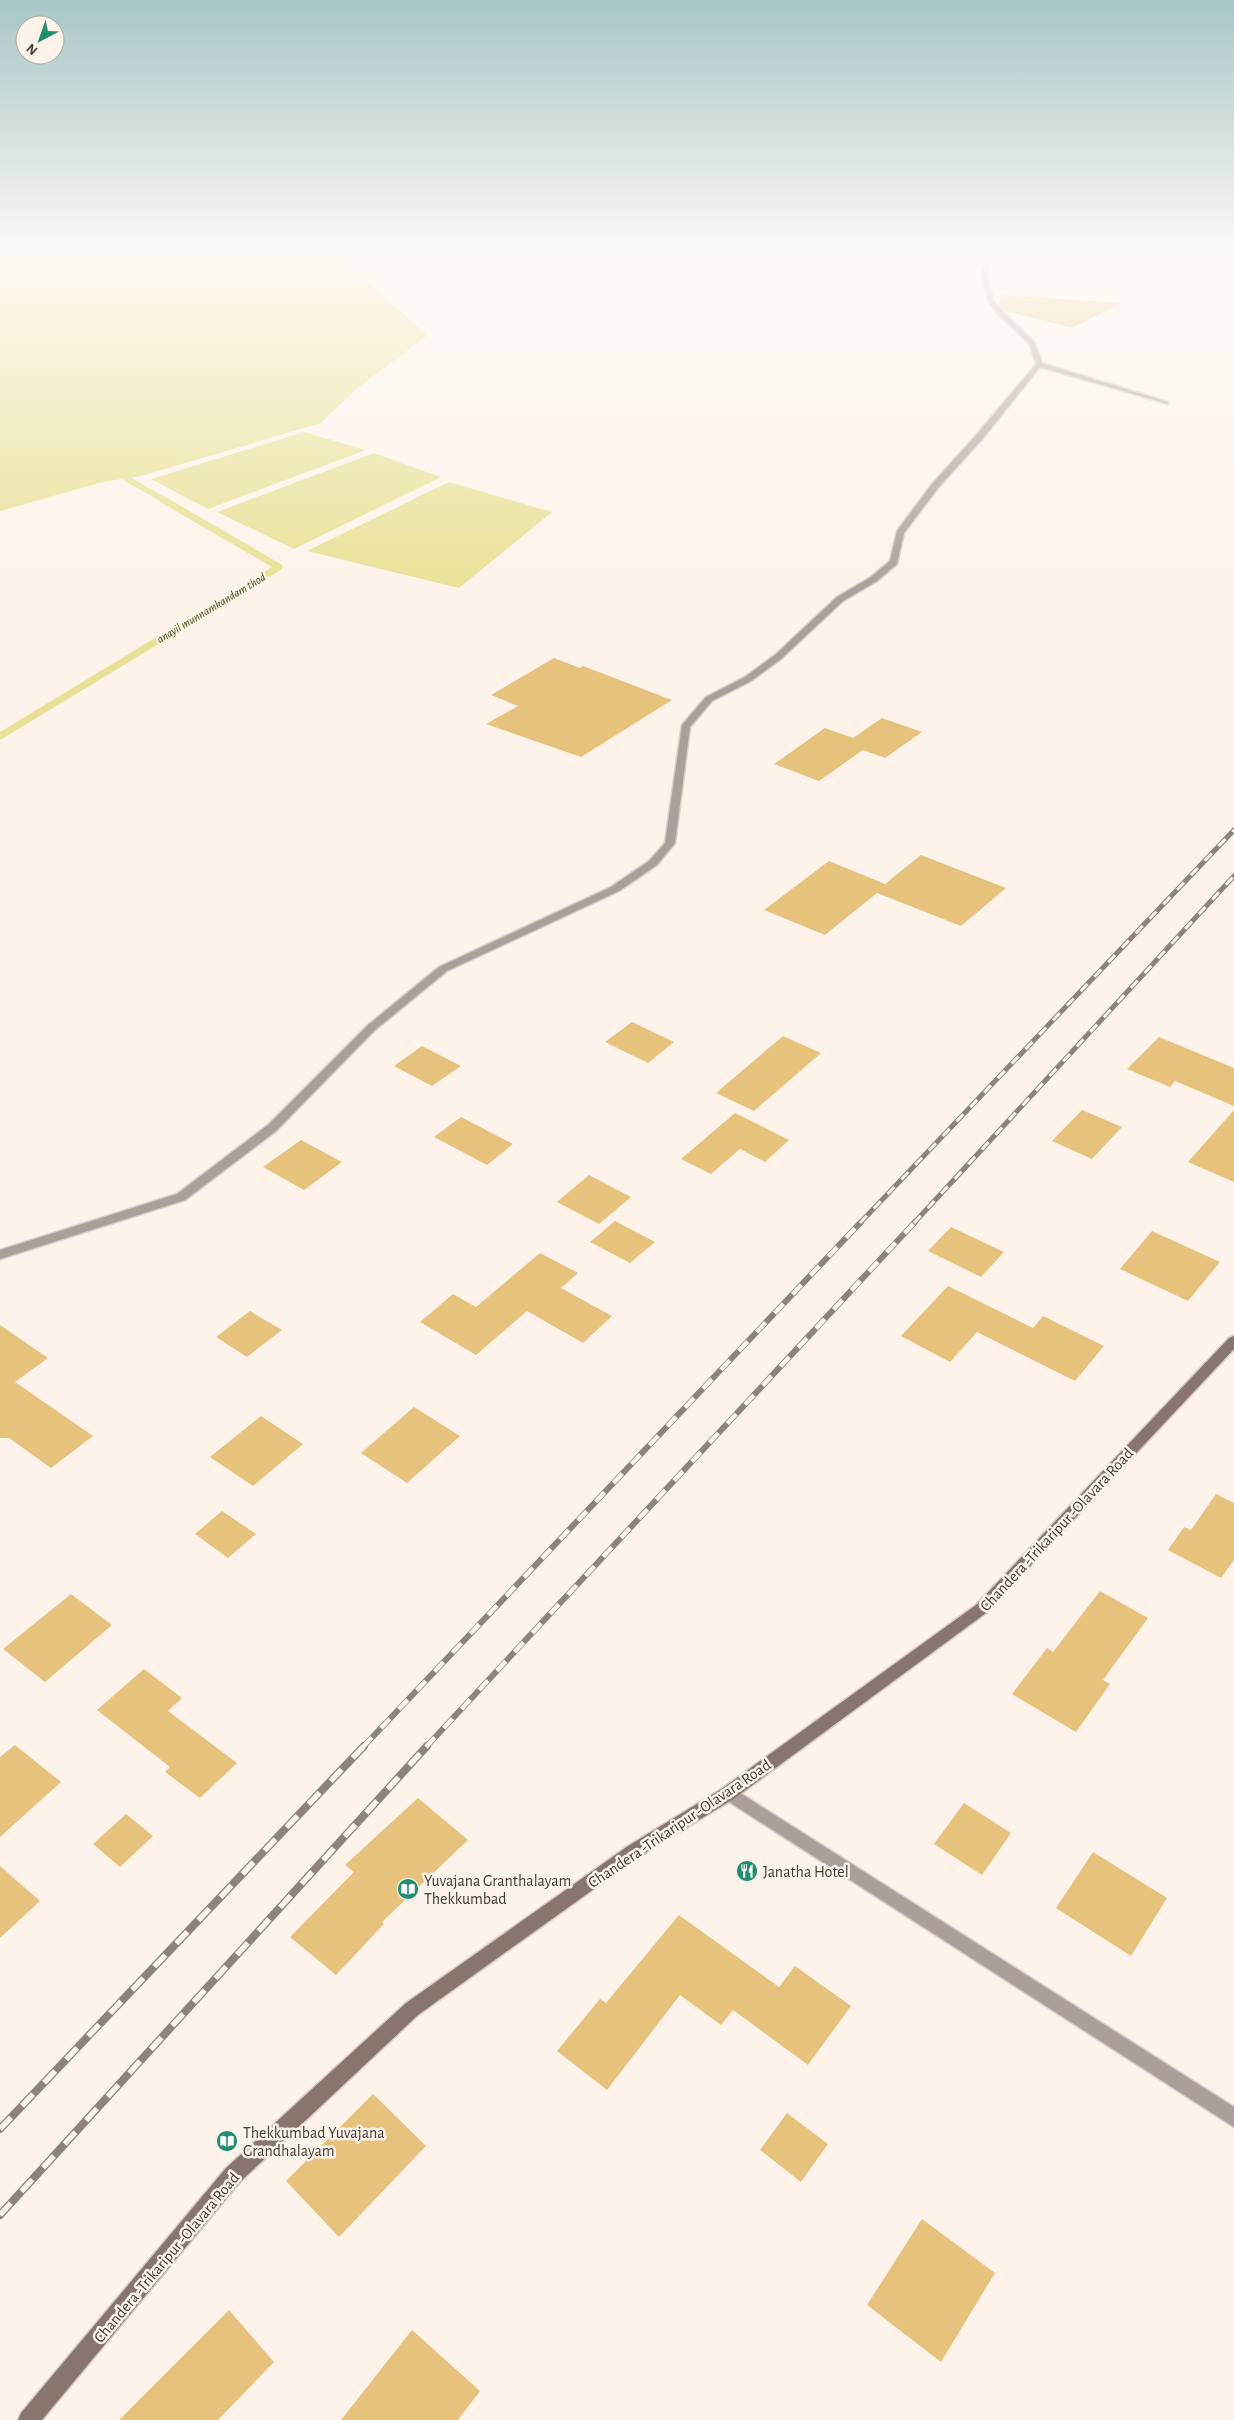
<svg xmlns="http://www.w3.org/2000/svg" width="1234" height="2420" viewBox="0 0 1234 2420" font-family="'Alegreya Sans',sans-serif">
<style>
.water{fill:#e8e195}
.lines{fill:none;stroke-linecap:round;stroke-linejoin:round}
.stream-far1{stroke:#e8e195;stroke-width:5.5}
.stream{stroke:#e8e195;stroke-width:7}
.building{fill:#e7c27d}
.street-casing{stroke:#d8cec6;stroke-width:3}
.secondary-casing{stroke:#d8cec6;stroke-width:3}
.street{fill:#ac9e9a;fill-rule:evenodd}
.secondary{fill:#88756e;fill-rule:evenodd}
.rail-far2-casing{stroke:#8c837b;stroke-width:5}
.rail-far1-casing{stroke:#8c837b;stroke-width:6}
.rail-casing{stroke:#8c837b;stroke-width:8}
.rail-far2{stroke:#fdf3eb;stroke-width:3;stroke-dasharray:10;stroke-linecap:butt}
.rail-far1{stroke:#fdf3eb;stroke-width:4.5;stroke-dasharray:13;stroke-linecap:butt}
.rail{stroke:#fdf3eb;stroke-width:5.5;stroke-dasharray:16;stroke-linecap:butt}
.labels{text-anchor:middle;stroke-width:5;stroke-linejoin:round;paint-order:stroke}
.far-water-label{font-size:12px;font-style:italic;fill:#4c460a;stroke:#fdf3eb}
.near-street-label{font-size:16px;fill:#433a32;stroke:#fdf3eb}
.near-poi-label{font-size:16px;fill:#433a32;stroke:#fdf3eb;text-anchor:start}
</style>
<rect width="100%" height="100%" fill="#fdf3eb"/>
<g class="water">
<path d="M0 254H335L428 335 356 389 321 423 141 476 103 482 0 511Z"/>
<path d="M304 432 366 450 208 509 151 479Z"/>
<path d="M374 453 441 477 294 549 217 512Z"/>
<path d="M449 482 552 512 459 588 307 551Z"/>
</g>
<g class="lines">
<path class="stream-far1" d="M115 472 164 500"/>
<path class="stream" d="M0 736 279 567 162 499"/>
</g>
<g class="building">
<path d="M1001 295 1122 303 1072 328 1005 311 999 305Z"/>
<path d="M554 658 580 668 583 666 672 700 581 757 486 724 518 706 491 695Z"/>
<path d="M882 718 922 732 885 758 863 750 819 781 774 764 825 728 853 738Z"/>
<path d="M921 855 1006 888 961 926 877 893 825 935 764 910 829 861 885 884Z"/>
<path d="M632 1022 674 1042 648 1063 605 1042Z"/>
<path d="M783 1036 821 1053 754 1111 716 1093Z"/>
<path d="M1159 1037 1234 1068V1106L1175 1081 1170 1087 1127 1069Z"/>
<path d="M422 1046 461 1066 432 1086 394 1066Z"/>
<path d="M1082 1110 1122 1127 1092 1159 1052 1141Z"/>
<path d="M1234 1110V1182L1188 1162Z"/>
<path d="M735 1113 789 1140 765 1162 740 1149 711 1174 681 1159Z"/>
<path d="M461 1117 513 1144 487 1165 434 1137Z"/>
<path d="M301 1140 342 1162 304 1190 263 1167Z"/>
<path d="M589 1175 631 1197 599 1224 557 1202Z"/>
<path d="M615 1221 655 1242 630 1263 590 1242Z"/>
<path d="M951 1227 1004 1252 981 1277 928 1251Z"/>
<path d="M1152 1231 1220 1262 1188 1301 1120 1269Z"/>
<path d="M540 1253 578 1273 561 1288 612 1316 583 1343 527 1311 476 1355 420 1322 453 1294 476 1307Z"/>
<path d="M948 1286 1033 1328 1043 1316 1104 1346 1075 1381 977 1332 950 1362 901 1336Z"/>
<path d="M250 1311 282 1330 247 1357 216 1337Z"/>
<path d="M0 1325 48 1358 15 1382 93 1436 51 1468 9 1438H0Z"/>
<path d="M414 1407 460 1436 407 1483 361 1453Z"/>
<path d="M261 1416 303 1444 253 1486 210 1457Z"/>
<path d="M1216 1494 1234 1503V1560L1221 1578 1168 1550 1184 1527 1191 1530Z"/>
<path d="M222 1511 256 1534 228 1558 195 1534Z"/>
<path d="M1100 1591 1148 1618 1103 1680 1110 1684 1076 1732 1012 1694 1047 1648 1053 1652Z"/>
<path d="M71 1594 112 1625 45 1682 3 1649Z"/>
<path d="M144 1669 182 1698 168 1711 237 1763 200 1798 165 1772 170 1767 97 1710Z"/>
<path d="M15 1745 61 1782 0 1837V1757Z"/>
<path d="M418 1798 468 1840 382 1922 384 1924 336 1975 290 1937 354 1872 345 1865Z"/>
<path d="M964 1803 1011 1833 982 1875 934 1844Z"/>
<path d="M126 1814 153 1836 120 1867 93 1844Z"/>
<path d="M1093 1852 1167 1898 1131 1956 1056 1908Z"/>
<path d="M0 1866 40 1901 0 1938Z"/>
<path d="M679 1915 779 1987 795 1966 851 2006 808 2065 733 2010 721 2025 680 1995 607 2090 557 2051 600 1999 606 2003Z"/>
<path d="M373 2094 426 2146 339 2237 286 2181Z"/>
<path d="M787 2113 828 2144 801 2182 760 2150Z"/>
<path d="M922 2219 995 2273 941 2362 867 2305Z"/>
<path d="M229 2310 274 2362 218 2420H119Z"/>
<path d="M412 2330 480 2391 458 2420H341Z"/>
</g>
<g class="lines">
<g class="street-casing">
<g id="street">
<path d="M987 254H993L987 274 994 302 1035 343 1042 363 1168 402V404L1040 367 984 437 938 488 904 533 897 564 877 581 843 601 781 659 751 681 712 701 690 727 675 843 657 865 619 891 447 971 375 1030 276 1131 185 1200 0 1259V1250L177 1194 268 1125 367 1026 439 967 611 887 649 861 665 843 682 725 706 697 745 677 775 655 837 597 871 577 890 561 897 531 932 484 978 433 1036 364 1030 345 999 315 988 302 981 274Z"/>
<path d="M729 1786 1234 2107V2127L723 1798 721 1793 723 1788Z"/>
</g>
</g>
<g class="secondary-casing">
<path id="secondary" d="M1234 1336V1349L986 1613 735 1798 640 1856 418 2015 240 2182 42 2420H18L21 2413 226 2168 406 2003 628 1846 723 1788 976 1605 1229 1338Z"/>
</g>
<use href="#street" class="street"/>
<use href="#secondary" class="secondary"/>
<g class="rail-far2-casing">
<g id="rail-far2">
<path d="M860 1223 1234 830"/>
<path d="M914 1223 1234 876"/>
</g>
</g>
<g class="rail-far1-casing">
<g id="rail-far1">
<path d="M363 1747 861 1222"/>
<path d="M426 1747 915 1222"/>
</g>
</g>
<g class="rail-casing">
<g id="rail">
<path d="M0 2129 364 1746"/>
<path d="M0 2215 427 1746"/>
</g>
</g>
<use href="#rail-far2" class="rail-far2"/>
<use href="#rail-far1" class="rail-far1"/>
<use href="#rail" class="rail"/>
</g>
<linearGradient id="sky" x2="0" y2="1"><stop stop-color="#a8c6c7"/><stop offset="0.43" stop-color="#fefaf6"/><stop offset="1" stop-color="#fefaf6" stop-opacity="0"/></linearGradient>
<rect width="1234" height="593" fill="url(#sky)"/>
<defs>
<g id="restaurant-disc" transform="scale(1.125)"><circle r="9.5" fill="#208f6f" stroke="#fdf3eb"/><path d="M-5-6h1v4h1v-4h1v4h1v-4h1v5L-1.5 .5V6h-2V.5L-5-1ZM5-6V6H3V1.5H1.5Q1.5-4 5-6Z" fill="#fff"/></g>
<g id="library-disc" transform="scale(1.125)"><circle r="9.5" fill="#208f6f" stroke="#fdf3eb"/><path d="M-6-4Q-3-5.5-.7-3.5V5Q-3 3-6 4ZM6-4Q3-5.5 .7-3.5V5Q3 3 6 4Z" fill="#fff"/></g>
</defs>
<g fill-rule="evenodd">
<use href="#restaurant-disc" x="747" y="1871"/>
<use href="#library-disc" x="408" y="1889"/>
<use href="#library-disc" x="227" y="2141"/>
</g>
<g class="labels">
<g class="far-water-label">
<text transform="translate(211 608) rotate(-31)" y="4">anayil munnamkandam thod</text>
</g>
<g class="near-street-label">
<text transform="translate(1056 1529) rotate(-47)" y="6">Chandera -Trikaripur -Olavara Road</text>
<text transform="translate(679 1823) rotate(-34)" y="6">Chandera -Trikaripur -Olavara Road</text>
<text transform="translate(166 2257) rotate(-50)" y="6">Chandera -Trikaripur -Olavara Road</text>
</g>
<g class="near-poi-label">
<text x="763" y="1877">Janatha Hotel</text>
<text x="424" y="1886">Yuvajana Granthalayam<tspan x="424" dy="18">Thekkumbad</tspan></text>
<text x="243" y="2138">Thekkumbad Yuvajana<tspan x="243" dy="18">Grandhalayam</tspan></text>
</g>
</g>
<g transform="translate(40 40) rotate(221)"><circle r="24" fill="#fdf3eb" stroke="#b3a9a1"/>
<path d="M0-4L9 19L0 12L-9 19Z" fill="#208f6f"/>
<text y="-8" font-size="14" font-weight="bold" text-anchor="middle" fill="#433a32">N</text>
</g>
</svg>
